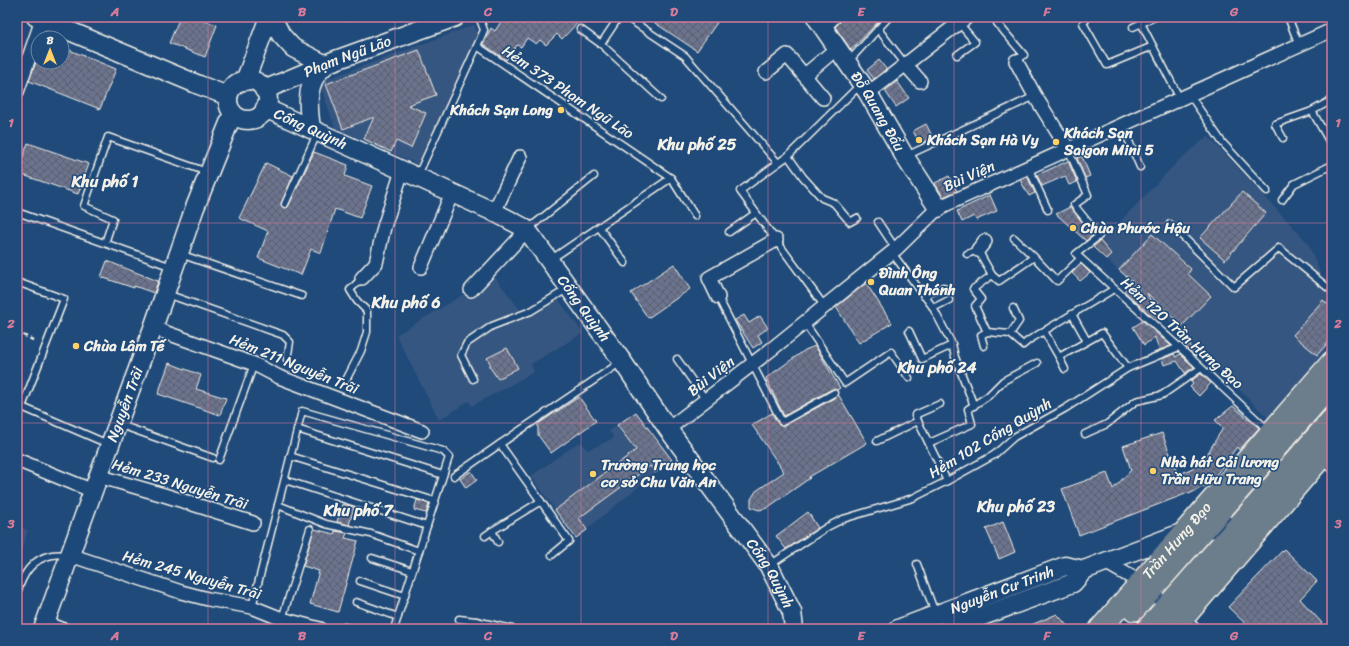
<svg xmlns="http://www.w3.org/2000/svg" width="1349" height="646" viewBox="0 0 1349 646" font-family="Sriracha,sans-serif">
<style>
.built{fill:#365680}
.building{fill:url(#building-cross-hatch);stroke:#f4f1e8}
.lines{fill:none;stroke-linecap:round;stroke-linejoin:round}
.lane-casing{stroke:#f4f1e8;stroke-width:9}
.street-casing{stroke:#f4f1e8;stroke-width:16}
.secondary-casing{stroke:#f4f1e8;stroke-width:21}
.primary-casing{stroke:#f4f1e8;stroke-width:24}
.path{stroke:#f4f1e8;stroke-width:2.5;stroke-dasharray:4 3;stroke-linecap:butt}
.lane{stroke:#1f4a7a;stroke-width:6}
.street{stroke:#1f4a7a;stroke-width:13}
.secondary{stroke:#1f4a7a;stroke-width:18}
.primary{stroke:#6c7d8b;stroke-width:21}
.grid{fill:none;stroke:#d87a9a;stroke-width:1;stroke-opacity:0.55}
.poi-dot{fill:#ffd166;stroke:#1f4a7a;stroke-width:1.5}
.labels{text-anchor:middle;stroke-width:3;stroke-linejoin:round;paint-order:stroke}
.street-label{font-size:15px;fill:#f4f1e8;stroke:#1f4a7a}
.poi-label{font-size:15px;font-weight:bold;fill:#f4f1e8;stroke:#1f4a7a;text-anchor:start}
.neighbourhood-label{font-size:16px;font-weight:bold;fill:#f4f1e8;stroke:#1f4a7a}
.neatline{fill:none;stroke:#d87a9a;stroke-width:1.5}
.grid-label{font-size:13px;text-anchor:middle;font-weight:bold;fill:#d87a9a}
</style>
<defs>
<pattern id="building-cross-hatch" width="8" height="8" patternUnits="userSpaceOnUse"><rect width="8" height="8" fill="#6c738f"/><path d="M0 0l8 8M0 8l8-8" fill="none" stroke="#5a5e6a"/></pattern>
</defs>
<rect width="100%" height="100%" fill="#1f4a7a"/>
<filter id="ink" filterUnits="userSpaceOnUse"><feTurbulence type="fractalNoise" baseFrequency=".025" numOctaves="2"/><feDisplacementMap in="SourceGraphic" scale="8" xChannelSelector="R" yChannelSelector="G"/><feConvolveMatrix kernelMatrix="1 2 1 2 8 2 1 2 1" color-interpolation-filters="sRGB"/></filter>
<g filter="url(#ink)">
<g class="built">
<path d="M474 25 479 36 420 165 335 128 319 82Z"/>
<path d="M1208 136 1308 243 1324 283 1332 291V344L1270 420 1095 248 1178 161Z"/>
<path d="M494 276 521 311 553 292 583 333 531 364 534 372 472 406 469 401 439 420 396 335Z"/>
<path d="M636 412 672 460 655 473 576 538 531 476 579 442 588 450 614 438 609 431Z"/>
<path d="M17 526 28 530 17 564Z"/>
</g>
<g class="building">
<path d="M180 17H195L217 25 205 57 169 43Z"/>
<path d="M504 17H583L562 39 557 34 546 45 540 40 536 44 527 38 521 47 517 45 506 60 483 44 491 28 495 31Z"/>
<path d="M646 17H721L697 51Z"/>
<path d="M842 17H883L851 50 835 27 840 22Z"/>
<path d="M62 47 116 69 100 109 29 81 36 62H62Z"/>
<path d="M419 50 436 95 408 105 426 113 411 148 396 141 391 152 364 139 374 117 343 129 326 84Z"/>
<path d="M879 60 886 69 874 79 867 70Z"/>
<path d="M897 81 909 98 896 107 885 91Z"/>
<path d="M926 124 933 138 920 144 913 131Z"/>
<path d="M28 143 89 164 78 194 17 173Z"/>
<path d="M314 152 348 165 345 176 372 186 360 218 335 209 321 253 311 249 301 275 258 258 268 231 239 218 266 163 293 176 281 204 284 208 288 207Z"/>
<path d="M1082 156 1090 176 1085 178 1077 158Z"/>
<path d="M1068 161 1077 182 1069 185 1065 176 1042 186 1037 175Z"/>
<path d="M949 176 957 191 943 197 935 183Z"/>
<path d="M1027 176 1035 193 1029 196 1020 180Z"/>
<path d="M1242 192 1266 213 1225 260 1200 238Z"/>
<path d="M990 195 997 211 976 220 974 216 962 222 957 211Z"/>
<path d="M1070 207 1093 235 1086 241 1056 214Z"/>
<path d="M1152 234 1191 269 1188 274 1211 296 1182 326 1147 293 1161 325 1124 291 1133 282 1119 270Z"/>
<path d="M1100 241 1111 254 1106 259 1093 247Z"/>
<path d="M107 261 158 281 154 293 134 286V288L101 277Z"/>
<path d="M674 264 690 289 648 318 631 293Z"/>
<path d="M1081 264 1090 273 1080 281 1072 273Z"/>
<path d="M866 283 892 323 859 343 836 307Z"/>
<path d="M1323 300 1332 308V338L1317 355 1293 335Z"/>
<path d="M744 315 749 323 760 316 768 328 758 335 762 342 753 348 735 320Z"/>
<path d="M1143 321 1171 346 1159 350 1155 337 1144 345 1133 327Z"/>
<path d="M1189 344 1198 354 1195 356 1186 348Z"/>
<path d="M815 346 840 388 837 390 832 389 784 416 766 378 805 350Z"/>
<path d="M507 348 518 368 498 379 489 366 491 365 487 358Z"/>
<path d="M1174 354 1176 357 1180 354 1194 367 1185 373 1177 361 1164 365 1162 359Z"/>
<path d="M169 363 201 375 196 389 226 398 220 415 158 394Z"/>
<path d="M1201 374 1211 383 1199 396 1190 387 1193 384 1190 381Z"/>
<path d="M838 394 867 443 809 477 810 478 767 508 759 510 751 507V499L756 491 784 472 752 425 772 413 778 424 781 426H784L836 397Z"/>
<path d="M579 397 596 421 551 453 538 435V424Z"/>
<path d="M1233 406 1259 428 1239 450 1237 447 1209 484 1189 494 1188 493 1079 535 1062 489 1107 473 1113 489 1131 470 1123 446 1162 433 1178 475 1201 464 1223 428 1215 420Z"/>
<path d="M636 412 672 460 655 473 650 466 579 518 587 530 576 538 555 510 636 450 617 425Z"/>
<path d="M471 471 477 480 466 488 460 479Z"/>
<path d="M417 500 429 504 426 513 414 510Z"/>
<path d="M342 504 354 507 349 525 337 522Z"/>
<path d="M808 512 818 528 786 549 776 536Z"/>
<path d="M1003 522 1015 552 999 559 986 529Z"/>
<path d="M314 529 334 534 335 531 347 533 345 538 358 541 338 612 310 604 319 571 303 566Z"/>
<path d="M1284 549 1317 581 1300 599 1322 623 1315 629H1251L1228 607Z"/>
<path d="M1057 614 1070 629H1022Z"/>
</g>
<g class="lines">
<g class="lane-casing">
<g id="lane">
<path d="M341 17H349"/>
<path d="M479 17 484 30 477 46 671 178 695 216"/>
<path d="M626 17 685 56 778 163 788 156 861 84"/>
<path d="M1004 17 997 23 1024 55 1016 61"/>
<path d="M1085 17 1086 20 1083 23 1107 65 1153 46"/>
<path d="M1288 17 1299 45"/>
<path d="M1141 23 1180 99"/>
<path d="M1133 27 1155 17"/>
<path d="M580 29 601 44 661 99"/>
<path d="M878 29 906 65"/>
<path d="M601 44 619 17"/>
<path d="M957 55 975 42 959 23"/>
<path d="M848 62 889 17"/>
<path d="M1189 94 1222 142 1267 191"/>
<path d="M1332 100 1312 111 1332 146"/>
<path d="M1122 125 1140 167"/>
<path d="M1283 138 1275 124 1312 111"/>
<path d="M1068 149 1088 195 1074 205 1099 236 1076 254 1179 347 1269 431"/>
<path d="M788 156 803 177 822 198 834 203 850 222 857 218"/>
<path d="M906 156 1035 96"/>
<path d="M778 163 740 191 825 307"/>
<path d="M1028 167 1048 210"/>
<path d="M418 175 477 46"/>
<path d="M1282 200 1294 184 1332 165"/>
<path d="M285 204 317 134"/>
<path d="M17 212 172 267"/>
<path d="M878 222 896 249"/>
<path d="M1170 224 1234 287 1279 248 1332 291"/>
<path d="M599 227 625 263"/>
<path d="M528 229 594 176"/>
<path d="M729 232 756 213"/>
<path d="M105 243 113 219 84 206 108 137 207 172"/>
<path d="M892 253 932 306 952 344 955 357 974 406"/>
<path d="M180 254 302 296"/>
<path d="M967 254 978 250 992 275 999 281 1034 257 1014 238"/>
<path d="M1034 257 1057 281 1080 259"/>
<path d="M550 260 671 178"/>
<path d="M17 282 64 299 22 407 108 444"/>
<path d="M167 294 283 335 290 342 287 360"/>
<path d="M924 296 943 287"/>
<path d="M718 297 782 422 834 393"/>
<path d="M933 308 949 300"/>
<path d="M1013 308 1019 321 1010 334 1023 345 1029 340 1114 289"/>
<path d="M1072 314 1087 341"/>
<path d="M805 323 845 383 891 352 909 378"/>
<path d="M909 331 922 359 952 345"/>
<path d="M1044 331 1059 357 1102 333 1128 368"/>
<path d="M987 332 1010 334"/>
<path d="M984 346 981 335 987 332 975 306 981 299 973 289 992 275"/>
<path d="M1059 357 1065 369"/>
<path d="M677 359 706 400"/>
<path d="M473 379 461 355 467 343 492 326 531 311 567 289"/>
<path d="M346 380 361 351 367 332V311L357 301 350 290 362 278"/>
<path d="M940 404 915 415 947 481"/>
<path d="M118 424 213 458"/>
<path d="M297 429 443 475"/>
<path d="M1085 434 1107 424 1136 401 1162 395 1201 368"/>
<path d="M877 441 918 421"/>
<path d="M929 443 972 424 968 409 988 396 1003 381 1037 363"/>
<path d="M290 456 435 501"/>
<path d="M219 460 254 364"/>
<path d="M1323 461 1332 469"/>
<path d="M454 476 500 444"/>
<path d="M285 480 427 526"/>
<path d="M278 505 326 524 371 534 419 551"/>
<path d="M485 536 492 531"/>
<path d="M498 542 492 531 541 501"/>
<path d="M552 555 569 541 500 444 621 362"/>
<path d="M372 558 412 571"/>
<path d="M917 564 935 613"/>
<path d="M770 565 827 527 843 519 913 498 947 481 994 455 1014 437 1066 408 1128 368 1179 347"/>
<path d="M360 581 405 596"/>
<path d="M17 593C23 575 31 559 52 555 57 554 63 555 68 555"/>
<path d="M356 602 398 617"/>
<path d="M252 607 302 411 443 451 449 457 394 629"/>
<path d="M282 619 310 529"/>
<path d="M459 619 476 621 474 629"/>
<path d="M48 620 71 629"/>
<path d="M476 621 512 629"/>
<path d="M342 629 344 627 354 629"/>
</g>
</g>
<g class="street-casing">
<g id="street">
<path d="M823 28 834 17"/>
<path d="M1016 61 1035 96 1068 149"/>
<path d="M906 65 920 81"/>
<path d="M766 72 787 55 823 98"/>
<path d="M805 75 837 48"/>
<path d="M17 92 42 20"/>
<path d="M868 93C901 69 933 42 967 17"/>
<path d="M494 212 520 157"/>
<path d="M978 250 985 241"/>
<path d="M421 267 452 193"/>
<path d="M362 278 376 263 384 227 402 171"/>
<path d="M471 290 527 230"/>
<path d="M718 297 709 278 776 240"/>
<path d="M153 328 254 364 279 377 422 431"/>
<path d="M668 429 773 348 896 249 938 208 1332 30"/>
<path d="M17 460 93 491"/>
<path d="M98 476 164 495 253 523"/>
<path d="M70 555 181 592 208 599 252 607 282 619 320 629"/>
<path d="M1105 562 1140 582 1193 629"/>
</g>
</g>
<g class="secondary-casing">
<g id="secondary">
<path d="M36 17 199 85 228 96"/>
<path d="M272 17 281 35 293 48 326 65"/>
<path id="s1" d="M816 17 868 93 905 157 938 208"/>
<circle cx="248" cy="100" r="20"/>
<path d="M245 81 269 17"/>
<path id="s2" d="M264 90 333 61 455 17"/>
<path id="s3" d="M265 108 494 212 521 226 527 230 622 361 668 429 769 566 792 612 794 629"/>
<path d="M311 129C309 112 305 90 317 74 319 71 323 68 325 65"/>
<path id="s4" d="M43 629 93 491 153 328 194 210 233 113"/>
<path id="s5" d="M898 629 1065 566 1084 570 1184 532 1247 524"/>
<path d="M947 629 1073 583 1084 570"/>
</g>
</g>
<g class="primary-casing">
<g id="primary">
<path d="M1134 610 1332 384"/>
<path id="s6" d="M1100 629 1332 362"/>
<path d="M1147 629 1332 419"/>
<path d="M1174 629 1332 445"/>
</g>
</g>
<path class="path" d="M17 332 35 341"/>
<use href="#lane" class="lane"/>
<use href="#street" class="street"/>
<use href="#secondary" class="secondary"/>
<use href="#primary" class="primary"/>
</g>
</g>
<path class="grid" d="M208 17V629M395 17V629M581 17V629M768 17V629M954 17V629M1141 17V629M17 223H1332M17 423H1332"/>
<g class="poi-dot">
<circle cx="561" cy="110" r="4"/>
<circle cx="919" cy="140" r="4"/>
<circle cx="1056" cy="142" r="4"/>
<circle cx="1073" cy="228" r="4"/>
<circle cx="871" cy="282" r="4"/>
<circle cx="76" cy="346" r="4"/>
<circle cx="1153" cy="471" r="4"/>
<circle cx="593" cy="474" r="4"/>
</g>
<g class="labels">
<g class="street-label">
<text dy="5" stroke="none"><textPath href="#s2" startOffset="90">Phạm Ngũ Lão</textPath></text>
<text transform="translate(568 92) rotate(34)" y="5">Hẻm 373 Phạm Ngũ Lão</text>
<text dy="5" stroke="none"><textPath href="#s1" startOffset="113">Ðỗ Quang Ðẩu</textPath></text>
<text dy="5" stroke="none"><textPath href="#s3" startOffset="50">Cống Quỳnh</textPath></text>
<text transform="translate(969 176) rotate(-24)" y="5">Bùi Viện</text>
<text dy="5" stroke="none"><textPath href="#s3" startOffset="386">Cống Quỳnh</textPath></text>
<text transform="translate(1182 333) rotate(42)" y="5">Hẻm 120 Trần Hưng Đạo</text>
<text transform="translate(294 364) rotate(22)" y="5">Hẻm 211 Nguyễn Trãi</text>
<text transform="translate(711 376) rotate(-38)" y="5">Bùi Viện</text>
<text dy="5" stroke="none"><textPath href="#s4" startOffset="239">Nguyễn Trãi</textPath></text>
<text transform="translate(990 438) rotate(-31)" y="5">Hẻm 102 Cống Quỳnh</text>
<text transform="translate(180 484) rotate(17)" y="5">Hẻm 233 Nguyễn Trãi</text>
<text dy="5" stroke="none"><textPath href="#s6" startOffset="117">Trần Hưng Đạo</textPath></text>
<text dy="5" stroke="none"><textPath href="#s3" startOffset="710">Cống Quỳnh</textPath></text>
<text transform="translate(192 575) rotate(16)" y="5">Hẻm 245 Nguyễn Trãi</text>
<text dy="5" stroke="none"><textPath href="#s5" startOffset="111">Nguyễn Cư Trinh</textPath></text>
</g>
<g class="poi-label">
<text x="553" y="115" text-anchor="end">Khách Sạn Long</text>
<text x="1064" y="138">Khách Sạn<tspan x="1064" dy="17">Saigon Mini 5</tspan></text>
<text x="927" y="145">Khách Sạn Hà Vy</text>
<text x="1081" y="233">Chùa Phước Hậu</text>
<text x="879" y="278">Đình Ông<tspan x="879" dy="17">Quan Thánh</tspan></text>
<text x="84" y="351">Chùa Lâm Tế</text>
<text x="1161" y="467">Nhà hát Cải lương<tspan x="1161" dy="17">Trần Hữu Trang</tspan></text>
<text x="601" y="470">Trường Trung học<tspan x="601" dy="17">cơ sở Chu Văn An</tspan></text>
</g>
<g class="neighbourhood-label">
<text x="697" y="150">Khu phố 25</text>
<text x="105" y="187">Khu phố 1</text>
<text x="406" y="308">Khu phố 6</text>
<text x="937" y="373">Khu phố 24</text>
<text x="1016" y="512">Khu phố 23</text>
<text x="358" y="516">Khu phố 7</text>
</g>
</g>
<rect width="1349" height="646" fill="none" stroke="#1f4a7a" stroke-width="44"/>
<g transform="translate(50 50)"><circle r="19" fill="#1f4a7a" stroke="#748da6"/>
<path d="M0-3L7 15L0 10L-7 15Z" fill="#ffd166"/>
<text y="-6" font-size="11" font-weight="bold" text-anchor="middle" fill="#f4f1e8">B</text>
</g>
<rect x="22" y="22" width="1305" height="602" class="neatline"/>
<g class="grid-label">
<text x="115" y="16">A</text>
<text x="302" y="16">B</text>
<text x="488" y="16">C</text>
<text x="674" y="16">D</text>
<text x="861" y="16">E</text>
<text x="1047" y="16">F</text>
<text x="1234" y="16">G</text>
<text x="11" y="127">1</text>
<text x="1338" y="127">1</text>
<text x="11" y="328">2</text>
<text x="1338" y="328">2</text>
<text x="11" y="528">3</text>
<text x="1338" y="528">3</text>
<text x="115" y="640">A</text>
<text x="302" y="640">B</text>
<text x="488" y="640">C</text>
<text x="674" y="640">D</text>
<text x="861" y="640">E</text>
<text x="1047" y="640">F</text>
<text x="1234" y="640">G</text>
</g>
</svg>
